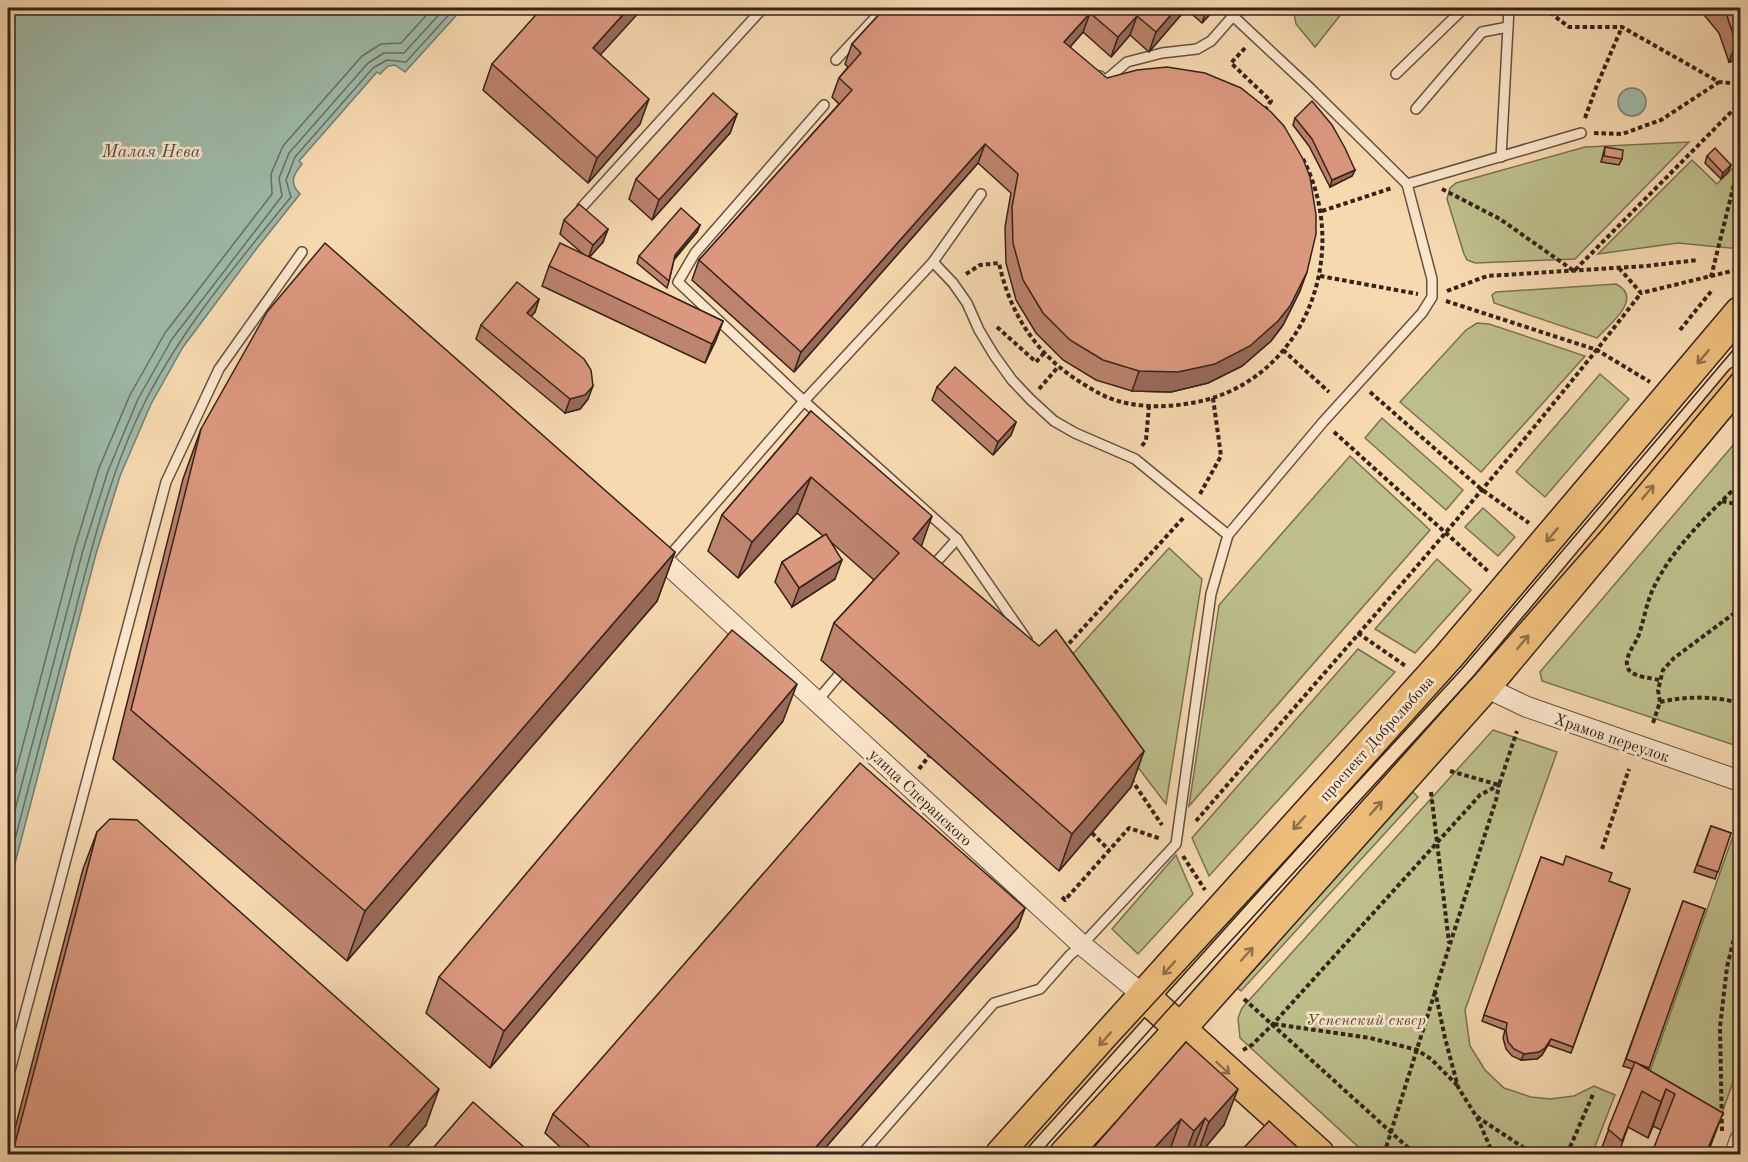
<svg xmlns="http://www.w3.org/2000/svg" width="1748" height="1162" viewBox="0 0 1748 1162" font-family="'Old Standard TT',serif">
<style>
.green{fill:#bdbf8b;stroke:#787153;stroke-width:1.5}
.water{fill:#9ebaa8;stroke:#747e70;stroke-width:1.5}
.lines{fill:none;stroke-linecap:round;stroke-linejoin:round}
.shore{stroke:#696e62;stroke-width:1.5}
.lane-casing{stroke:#655040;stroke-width:12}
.street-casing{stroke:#655040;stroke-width:22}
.primary-casing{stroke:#34231b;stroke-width:33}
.path{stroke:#34231b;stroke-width:4;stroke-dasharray:4.5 3;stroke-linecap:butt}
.lane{stroke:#fae6cc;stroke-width:9}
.street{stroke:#fae6cc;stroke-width:20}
.primary{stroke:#ecbc78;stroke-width:30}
.tram{stroke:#34231b;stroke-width:1.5}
.wall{fill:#bc836d;stroke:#34231b;stroke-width:1.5}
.shaded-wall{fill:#996a59;stroke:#34231b;stroke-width:1.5}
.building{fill:#db987f;stroke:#34231b;stroke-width:1.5}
.oneway{stroke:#90704a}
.labels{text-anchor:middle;stroke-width:5;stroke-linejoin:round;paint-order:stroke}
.street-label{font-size:16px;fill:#34231b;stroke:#fae6cc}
.park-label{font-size:16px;font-style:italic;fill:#564a37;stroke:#fae6cc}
.water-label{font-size:18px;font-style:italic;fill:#545045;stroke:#fae6cc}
</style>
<rect width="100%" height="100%" fill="#f7d9b0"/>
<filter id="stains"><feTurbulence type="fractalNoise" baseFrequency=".00333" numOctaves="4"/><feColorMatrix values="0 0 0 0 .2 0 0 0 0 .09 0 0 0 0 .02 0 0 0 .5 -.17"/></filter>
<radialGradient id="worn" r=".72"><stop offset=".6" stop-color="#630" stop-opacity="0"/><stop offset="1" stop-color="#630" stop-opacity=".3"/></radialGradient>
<g class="green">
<path d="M1293 8H1346L1315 47 1296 24Z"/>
<path d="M1740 140V249L1678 243 1598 254 1692 160 1717 184 1736 165Z"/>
<path d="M1689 142 1575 259 1475 263 1467 260 1464 254 1447 199 1450 188 1456 183 1585 147Z"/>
<path d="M1616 284C1644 298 1610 324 1597 338L1494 303 1492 295 1496 292Z"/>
<path d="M1477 323 1489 324 1585 356 1481 472 1400 402 1466 330Z"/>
<path d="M1600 374 1629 399 1545 497 1516 472Z"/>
<path d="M1382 418 1463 490 1446 510 1365 438Z"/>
<path d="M1740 437V747L1542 681 1540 672Z"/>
<path d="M1350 456 1430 530 1189 806 1219 605Z"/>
<path d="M1483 508 1515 537 1498 556 1465 527Z"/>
<path d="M1169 548 1202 579 1166 804 1061 667Z"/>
<path d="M1437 559 1471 590 1415 653 1375 629Z"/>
<path d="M1358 649 1395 672 1209 876 1192 838Z"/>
<path d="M1493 730 1557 752 1465 1010 1470 1046 1485 1070 1504 1088 1531 1097 1550 1099 1574 1096 1594 1086 1615 1095 1592 1154H1366L1240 1038 1238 1018 1242 1008Z"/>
<path d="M1413 792 1418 797 1241 991 1235 986Z"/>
<path d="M1740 816V1062L1710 1147 1638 1105Z"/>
<path d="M1176 855 1193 894 1138 954 1112 929Z"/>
</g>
<g class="water">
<path d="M8 8H463L405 72 395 65 388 66 380 74 377 72 299 161 302 164C293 175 289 183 300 194L257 248 183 347 151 404 120 476 96 554 8 890Z"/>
<circle cx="1632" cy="102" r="14"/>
</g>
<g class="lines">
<g class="shore">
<path d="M8 802 75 547 99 468 130 395 165 333 272 194 271 174 283 146 362 56 381 44 401 43 433 8"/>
<path d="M8 837 83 550 108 471 138 399 172 339 282 196 279 178 289 153 368 63 384 53H404L445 8"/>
<path d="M8 867C29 784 51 702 73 620 92 546 111 469 146 400 184 326 239 261 291 197L286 180 295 157 373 68 387 60 406 62 455 8"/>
</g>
<g class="lane-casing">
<g id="lane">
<path d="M836 60 884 8"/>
<path d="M1396 74 1464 8"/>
<path d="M1100 76 1105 81 1127 62 1162 53 1197 49 1211 41 1233 16"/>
<path d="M824 105 695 253 678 282 804 401 957 539 1027 640"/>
<path d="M1416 109 1482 32 1508 27"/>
<path d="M1501 157 1509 8"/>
<path d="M1407 184 1581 133"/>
<path d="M582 207 763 8"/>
<path d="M933 262 953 283 967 303 979 330 994 355 1012 380 1030 399 1054 421 1075 433 1135 459 1228 535"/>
<path d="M666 560 804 401 933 262 981 194"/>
<path d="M931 568 957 539"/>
<path d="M817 701 839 675"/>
<path d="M8 1078 166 482 219 369 302 252"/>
<path d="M862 1154 994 1003 1040 989 1070 955 1082 945 1176 844 1211 594 1228 535 1323 422 1422 313 1432 297V279L1407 184 1310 88 1233 16 1241 8"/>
</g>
</g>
<g class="street-casing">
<g id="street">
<path d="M665 562 1082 945 1144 996"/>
<path d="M1485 687 1527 707 1740 781"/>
<path d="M1735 1154 1740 1140"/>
</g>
</g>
<g class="primary-casing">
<g id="primary">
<path d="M1144 996 1319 1154"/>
<path d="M1001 1154 1449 656 1740 312"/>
<path d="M1065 1154 1180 1029 1485 687 1740 381"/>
</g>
</g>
<g class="path">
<path d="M1544 8 1569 27H1622L1719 82 1740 84"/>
<path d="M1245 48 1231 63 1271 101 1264 111"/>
<path d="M1585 118 1597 85 1622 27"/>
<path d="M1594 133 1622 134 1661 120 1719 82"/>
<path d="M1442 189 1500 219 1574 271 1740 103"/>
<path d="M1322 211 1392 188"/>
<path d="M1619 268 1641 293 1740 269"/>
<path d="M966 274 980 265 999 263C1009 310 1033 350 1074 378 1085 385 1097 393 1109 398 1133 407 1160 408 1185 404 1301 389 1354 258 1303 159"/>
<path d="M1320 276 1418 294"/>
<path d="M1711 277 1740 160"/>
<path d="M1447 291 1487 276 1646 266 1698 260"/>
<path d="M1446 301 1597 350 1650 382"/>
<path d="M997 327 1036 362 1044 353"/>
<path d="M1680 330 1713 289"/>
<path d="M1283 350 1329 392"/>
<path d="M1039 389 1058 367"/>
<path d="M1370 392 1481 489 1529 523"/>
<path d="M1334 432 1489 572"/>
<path d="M1142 446 1146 440 1149 406"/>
<path d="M1200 494 1221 456 1213 398"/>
<path d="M1722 501 1740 505"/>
<path d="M1358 633 1407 667"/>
<path d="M1064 649 1184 517"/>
<path d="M1659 680C1651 678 1634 677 1629 670 1622 660 1634 646 1638 637 1644 621 1646 604 1653 589 1672 548 1709 514 1740 483"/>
<path d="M1660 702C1688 696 1713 696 1740 703"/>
<path d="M1653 723 1660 702 1658 690 1663 670 1674 658 1740 609"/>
<path d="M919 769 929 756"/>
<path d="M1450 771 1499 785 1517 731"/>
<path d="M1131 779 1162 825"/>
<path d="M1431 792 1449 943"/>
<path d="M1196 821C1346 647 1501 475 1641 293"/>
<path d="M1092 833 1109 850"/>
<path d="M1602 849 1629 769"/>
<path d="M1183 856 1205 890"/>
<path d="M1062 897 1065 900 1129 828 1161 839"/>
<path d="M1244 999 1415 1154"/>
<path d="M1274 1024 1370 1038 1417 1050 1431 1059 1457 1085"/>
<path d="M1243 1050 1252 1045 1273 1024 1480 795 1499 785 1496 800 1435 991 1445 1038 1458 1087 1476 1116 1533 1154"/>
<path d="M1477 1117 1493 1154"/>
<path d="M1722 1131 1720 1027 1727 967 1740 914"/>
<path d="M1384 1154 1435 992"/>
<path d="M1567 1154 1594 1092"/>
</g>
<use href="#lane" class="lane"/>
<use href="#street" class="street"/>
<use href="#primary" class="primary"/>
<g class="tram">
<path d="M1018 1154 1115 1045 1461 670 1740 342"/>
<path d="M1039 1154 1164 1014 1473 677 1603 529 1740 365"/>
</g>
</g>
<g class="wall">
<path d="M885 8H1216L1202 23 1186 9 1149 52 1130 35 1111 57 1083 32 1070 47 1300 291 1283 325 1271 341 1242 366 1208 383 1171 392 1132 391 1096 380 1063 360 1036 333 1016 300 1006 263 1005 227 1011 193 978 163 794 372 692 280 699 260 839 104 832 97 839 78 848 67 845 64 852 44Z"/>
<path d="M1696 8H1740V64L1736 60 1729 62 1719 33 1700 10Z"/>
<path d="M600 55 640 124 588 183 483 90 492 64Z"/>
<path d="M737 114 730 133 652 220 629 199 636 179Z"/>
<path d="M1295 118 1355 170 1352 176 1330 187 1309 146 1293 125Z"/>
<path d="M1605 147 1622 159 1619 165 1601 162Z"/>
<path d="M1707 156 1731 165 1728 172 1721 179 1705 163Z"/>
<path d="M564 220 608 229 603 242 589 257 723 321 716 340 705 363 542 286 549 266 583 254 560 234Z"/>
<path d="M700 225 697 232 674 260 669 281 667 288 637 263 639 256Z"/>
<path d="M539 299 535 312 531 316 588 399 580 409 565 413 476 339 481 325Z"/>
<path d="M937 387 1016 422 1011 435 993 455 932 400Z"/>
<path d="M811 411 921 546 1144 751 1131 787 1059 871 821 660 834 623 874 580 831 542 835 579 792 607 775 582 782 562 823 536 797 513 738 578 708 551 722 515Z"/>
<path d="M201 429 675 552 657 601 347 961 113 759 183 479Z"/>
<path d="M783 721 490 1068 426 1013 439 977Z"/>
<path d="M1711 826 1731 833 1715 879 1694 872Z"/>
<path d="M97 832 426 1125 400 1155H8L83 869Z"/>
<path d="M1541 857 1630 889 1571 1053 1548 1045 1542 1055 1537 1059 1521 1060 1512 1056 1506 1049 1503 1038 1505 1030 1482 1021Z"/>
<path d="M1683 901 1705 909 1648 1070 1723 1113 1661 1130 1653 1126 1648 1138 1628 1127 1618 1155H1599L1632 1069 1623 1066Z"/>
<path d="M1018 927 819 1155H569L545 1133 553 1114Z"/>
<path d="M1186 1042 1224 1125 1199 1155H1087Z"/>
</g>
<g class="shaded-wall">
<path d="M629 8H643L583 74 593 48Z"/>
<path d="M1177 8H1187L1149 52 1156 32Z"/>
<path d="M1207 8H1216L1202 23Z"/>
<path d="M1090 13 1083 32 1057 62 1064 42Z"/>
<path d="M1137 16 1130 35 1111 57 1118 37Z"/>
<path d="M1740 42V49L1736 60 1729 62 1736 43Z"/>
<path d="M649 99 640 124 588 183 597 158Z"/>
<path d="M737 114 730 133 652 220 659 200Z"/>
<path d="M985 144 978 163 794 372 801 352Z"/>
<path d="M1731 165 1728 172 1721 179 1723 173Z"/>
<path d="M1355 170 1352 176 1330 187 1332 180Z"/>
<path d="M700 225 697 232 672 261 675 255Z"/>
<path d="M608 229 603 242 588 259 593 245Z"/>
<path d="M1307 272 1300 291 1283 325 1271 341 1242 366 1208 383 1171 392 1132 391 1139 371Z"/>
<path d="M539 299 535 312 522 326 527 313Z"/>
<path d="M723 321 716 340 705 363 712 344Z"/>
<path d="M593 386 588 399 580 409 565 413 570 399Z"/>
<path d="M1016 422 1011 435 993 455 998 442Z"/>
<path d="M811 477 797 513 738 578 752 542Z"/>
<path d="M932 516 919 553 913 539Z"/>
<path d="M675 552 657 601 347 961 365 911Z"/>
<path d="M842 560 835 579 792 607 799 588Z"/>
<path d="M797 684 783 721 490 1068 504 1031Z"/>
<path d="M1144 751 1131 787 1059 871 1072 834Z"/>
<path d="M1025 908 1018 927 819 1155H809Z"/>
<path d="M1551 1039 1548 1045 1542 1055 1537 1059 1521 1060 1524 1054Z"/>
<path d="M439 1089 426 1125 400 1155H382Z"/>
<path d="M1238 1089 1224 1125 1199 1155H1197L1209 1122Z"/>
<path d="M1666 1089 1653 1126 1648 1138 1661 1102Z"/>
<path d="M1723 1113 1707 1155H1705Z"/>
<path d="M1205 1118 1191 1155H1185L1194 1131Z"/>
<path d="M1181 1119 1168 1155H1148Z"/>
</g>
<g class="building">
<path d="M542 8H629L593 48 649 99 597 158 492 64Z"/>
<path d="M885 8H1177L1156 32 1137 16 1118 37 1090 13 1064 42 1107 78 1137 70 1167 67 1205 73 1241 88 1271 112 1284 126 1303 159 1310 177 1316 215V234L1307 272 1290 306 1278 321 1250 346 1215 364 1178 372 1139 371 1103 360 1070 340 1043 313 1023 280 1013 243 1012 207 1018 174 985 144 801 352 699 260 852 90 839 78 861 53 852 44Z"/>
<path d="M1721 8H1740V42L1736 43 1726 13Z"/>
<path d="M713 93 737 114 659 200 636 179Z"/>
<path d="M1312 101 1332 125 1345 148 1355 170 1332 180 1312 139 1295 118Z"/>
<path d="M1605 147 1623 150 1622 159 1604 156Z"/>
<path d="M1715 148 1731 165 1723 173 1707 156Z"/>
<path d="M579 204 608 229 593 245 564 220Z"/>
<path d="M681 208 700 225 675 255 669 281 639 256Z"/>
<path d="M325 243 675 552 365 911 131 710 201 429 267 312Z"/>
<path d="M560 243 723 321 712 344 549 266Z"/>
<path d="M517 282 539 299 527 313 584 359 591 370 593 386 585 395 570 399 481 325Z"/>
<path d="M955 367 1016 422 998 442 937 387Z"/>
<path d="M811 411 932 516 913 539 1039 646 1056 630 1144 751 1072 834 834 623 899 553 811 477 752 542 722 515Z"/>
<path d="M826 534 842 560 799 588 782 562Z"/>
<path d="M732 630 797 684 504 1031 439 977Z"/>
<path d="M860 763 1025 908 809 1155H599L553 1114Z"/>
<path d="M110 819 137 820 439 1089 382 1155H12L97 832Z"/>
<path d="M1711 826 1731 833 1718 872 1697 865Z"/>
<path d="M1566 856 1612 873 1609 881 1630 889 1573 1047 1551 1039 1545 1048 1539 1052 1524 1054 1514 1049 1508 1042 1506 1031 1507 1023 1484 1015 1541 857 1563 865Z"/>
<path d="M1683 901 1705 909 1649 1068 1626 1059Z"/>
<path d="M1186 1042 1238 1089 1209 1122 1205 1118 1194 1131 1181 1119 1148 1155H1087Z"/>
<path d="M1635 1062 1723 1113 1705 1155H1651L1675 1094 1666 1089 1661 1102 1642 1091 1622 1141 1608 1129Z"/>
<path d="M473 1102 533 1155H427Z"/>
<path d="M1269 1121 1306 1155H1237Z"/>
</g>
<defs><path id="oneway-shaft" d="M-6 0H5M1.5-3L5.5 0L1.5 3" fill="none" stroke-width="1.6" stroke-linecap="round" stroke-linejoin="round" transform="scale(1.5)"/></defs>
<g class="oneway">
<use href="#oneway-shaft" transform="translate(1703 357) rotate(130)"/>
<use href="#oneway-shaft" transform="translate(1648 492) rotate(-50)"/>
<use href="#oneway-shaft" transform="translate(1552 535) rotate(130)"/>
<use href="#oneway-shaft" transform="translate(1523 642) rotate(-50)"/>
<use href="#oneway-shaft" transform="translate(1376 808) rotate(-48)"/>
<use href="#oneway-shaft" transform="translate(1299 823) rotate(132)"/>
<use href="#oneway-shaft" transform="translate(1247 954) rotate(-48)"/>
<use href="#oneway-shaft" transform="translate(1169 968) rotate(132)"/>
<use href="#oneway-shaft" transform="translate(1105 1039) rotate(132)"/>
<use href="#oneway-shaft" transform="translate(1223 1068) rotate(42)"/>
</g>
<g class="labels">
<g class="street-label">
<text transform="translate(1612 737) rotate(19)" y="6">Храмов переулок</text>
<text transform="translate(1376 738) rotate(-48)" y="6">проспект Добролюбова</text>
<text transform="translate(921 797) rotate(43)" y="6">улица Сперанского</text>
</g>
<g class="park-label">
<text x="1366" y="1025">Успенский сквер</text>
</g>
<g class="water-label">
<text x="151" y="157">Малая Нева</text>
</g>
</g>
<rect width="1748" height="1162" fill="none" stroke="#f7d9b0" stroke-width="30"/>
<rect x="9" y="9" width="1730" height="1144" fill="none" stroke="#34231b" stroke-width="3"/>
<rect x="15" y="15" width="1718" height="1132" fill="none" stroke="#34231b" stroke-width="1.5"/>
<rect width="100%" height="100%" filter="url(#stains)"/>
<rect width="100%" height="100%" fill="url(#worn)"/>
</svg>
